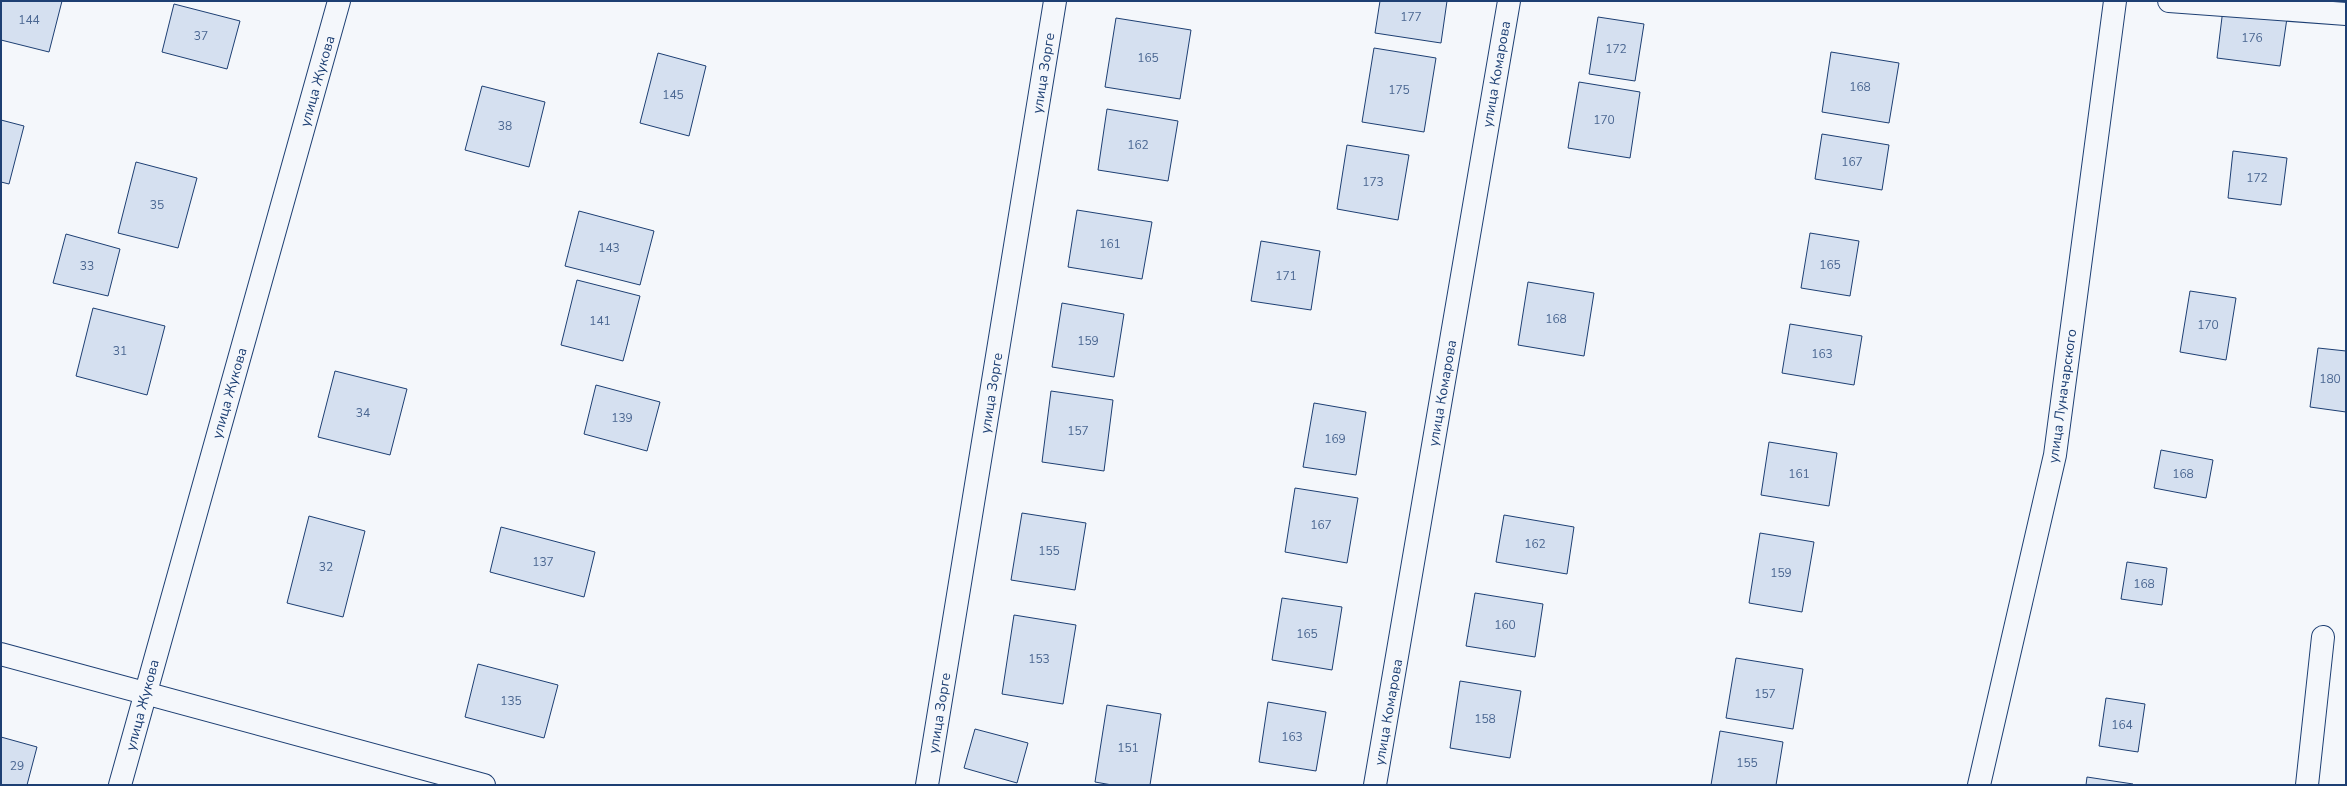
<svg xmlns="http://www.w3.org/2000/svg" width="2347" height="786" viewBox="0 0 2347 786" font-family="'Nunito Sans',sans-serif">
<style>
.building{fill:#d5e0f0;stroke:#1d3f73}
.lines{fill:none;stroke-linecap:round;stroke-linejoin:round}
.minor-casing{stroke:#1d3f73;stroke-width:24}
.minor{stroke:#f4f7fb;stroke-width:22}
.labels{text-anchor:middle;stroke-width:3;stroke-linejoin:round;paint-order:stroke}
.number-label{font-size:12px;fill:#4b6792}
.street-label{font-size:14px;fill:#1d3f73;stroke:#f4f7fb}
</style>
<rect width="100%" height="100%" fill="#f4f7fb"/>
<g class="building">
<path d="M1 1H62L49 52 1 40Z"/>
<path d="M1380 1H1447L1441 43 1375 33Z"/>
<path d="M174 4 240 21 227 69 162 52Z"/>
<path d="M2223 9 2287 18 2280 66 2217 58Z"/>
<path d="M1598 17 1644 24 1635 81 1589 74Z"/>
<path d="M1116 18 1191 30 1180 99 1105 87Z"/>
<path d="M1374 48 1436 58 1424 132 1362 122Z"/>
<path d="M1831 52 1899 63 1889 123 1822 112Z"/>
<path d="M658 53 706 66 689 136 640 123Z"/>
<path d="M1579 82 1640 92 1630 158 1568 148Z"/>
<path d="M482 86 545 102 529 167 465 150Z"/>
<path d="M1107 109 1178 121 1168 181 1098 170Z"/>
<path d="M1 120 24 126 9 184 1 182Z"/>
<path d="M1822 134 1889 145 1882 190 1815 179Z"/>
<path d="M1347 145 1409 155 1398 220 1337 209Z"/>
<path d="M2233 151 2287 158 2281 205 2228 198Z"/>
<path d="M136 162 197 178 178 248 118 233Z"/>
<path d="M1077 210 1152 222 1142 279 1068 267Z"/>
<path d="M579 211 654 231 640 285 565 266Z"/>
<path d="M1810 233 1859 241 1850 296 1801 288Z"/>
<path d="M66 234 120 249 108 296 53 283Z"/>
<path d="M1261 241 1320 251 1311 310 1251 301Z"/>
<path d="M577 280 640 296 623 361 561 345Z"/>
<path d="M1528 282 1594 293 1584 356 1518 345Z"/>
<path d="M2190 291 2236 298 2226 360 2180 352Z"/>
<path d="M1062 303 1124 314 1114 377 1052 367Z"/>
<path d="M93 308 165 326 147 395 76 376Z"/>
<path d="M1790 324 1862 336 1854 385 1782 373Z"/>
<path d="M2318 348 2346 351V412L2310 407Z"/>
<path d="M335 371 407 389 390 455 318 437Z"/>
<path d="M596 385 660 402 647 451 584 434Z"/>
<path d="M1051 391 1113 400 1104 471 1042 462Z"/>
<path d="M1314 403 1366 412 1356 475 1303 467Z"/>
<path d="M1769 442 1837 453 1829 506 1761 495Z"/>
<path d="M2161 450 2213 460 2206 498 2154 488Z"/>
<path d="M1295 488 1358 498 1347 563 1285 552Z"/>
<path d="M1022 513 1086 523 1075 590 1011 580Z"/>
<path d="M1504 515 1574 527 1567 574 1496 562Z"/>
<path d="M309 516 365 531 343 617 287 603Z"/>
<path d="M501 527 595 552 584 597 490 572Z"/>
<path d="M1760 533 1814 542 1802 612 1749 603Z"/>
<path d="M2127 562 2167 568 2162 605 2121 599Z"/>
<path d="M1475 593 1543 604 1535 657 1466 646Z"/>
<path d="M1282 598 1342 607 1332 670 1272 660Z"/>
<path d="M1014 615 1076 625 1063 704 1002 694Z"/>
<path d="M1736 658 1803 669 1793 729 1726 718Z"/>
<path d="M478 664 558 685 544 738 465 717Z"/>
<path d="M1460 681 1521 691 1510 758 1450 748Z"/>
<path d="M2106 698 2145 704 2138 752 2099 746Z"/>
<path d="M1268 702 1326 712 1316 771 1259 762Z"/>
<path d="M1107 705 1161 714 1150 785H1112L1095 782Z"/>
<path d="M975 729 1028 743 1017 783 964 768Z"/>
<path d="M1720 731 1783 742 1776 785H1711Z"/>
<path d="M1 737 37 747 27 785H1Z"/>
<path d="M2087 777 2133 784V785H2086Z"/>
</g>
<g class="lines">
<g class="minor-casing">
<g id="minor">
<path d="M2169 1 2346 14"/>
<path d="M1 654 484 785"/>
<path d="M120 785 339 1"/>
<path d="M927 785 1055 1"/>
<path d="M1375 785 1509 1"/>
<path d="M1979 785 2055 455 2115 1"/>
<path d="M2307 785 2323 637"/>
</g>
</g>
<use href="#minor" class="minor"/>
</g>
<g class="labels">
<g class="number-label">
<text x="1411" y="21">177</text>
<text x="29" y="24">144</text>
<text x="201" y="40">37</text>
<text x="2252" y="42">176</text>
<text x="1616" y="53">172</text>
<text x="1148" y="62">165</text>
<text x="1860" y="91">168</text>
<text x="1399" y="94">175</text>
<text x="673" y="99">145</text>
<text x="1604" y="124">170</text>
<text x="505" y="130">38</text>
<text x="1138" y="149">162</text>
<text x="1852" y="166">167</text>
<text x="2257" y="182">172</text>
<text x="1373" y="186">173</text>
<text x="157" y="209">35</text>
<text x="1110" y="248">161</text>
<text x="609" y="252">143</text>
<text x="1830" y="269">165</text>
<text x="87" y="270">33</text>
<text x="1286" y="280">171</text>
<text x="1556" y="323">168</text>
<text x="600" y="325">141</text>
<text x="2208" y="329">170</text>
<text x="1088" y="345">159</text>
<text x="120" y="355">31</text>
<text x="1822" y="358">163</text>
<text x="2330" y="383">180</text>
<text x="363" y="417">34</text>
<text x="622" y="422">139</text>
<text x="1078" y="435">157</text>
<text x="1335" y="443">169</text>
<text x="1799" y="478">161</text>
<text x="2183" y="478">168</text>
<text x="1321" y="529">167</text>
<text x="1535" y="548">162</text>
<text x="1049" y="555">155</text>
<text x="543" y="566">137</text>
<text x="326" y="571">32</text>
<text x="1781" y="577">159</text>
<text x="2144" y="588">168</text>
<text x="1505" y="629">160</text>
<text x="1307" y="638">165</text>
<text x="1039" y="663">153</text>
<text x="1765" y="698">157</text>
<text x="511" y="705">135</text>
<text x="1485" y="723">158</text>
<text x="2122" y="729">164</text>
<text x="1292" y="741">163</text>
<text x="1128" y="752">151</text>
<text x="1747" y="767">155</text>
<text x="17" y="770">29</text>
</g>
<g class="street-label">
<text transform="translate(1043 73) rotate(-81)" y="5">улица Зорге</text>
<text transform="translate(1496 74) rotate(-80)" y="5">улица Комарова</text>
<text transform="translate(317 81) rotate(-74)" y="5">улица Жукова</text>
<text transform="translate(229 393) rotate(-74)" y="5">улица Жукова</text>
<text transform="translate(991 393) rotate(-81)" y="5">улица Зорге</text>
<text transform="translate(1442 393) rotate(-80)" y="5">улица Комарова</text>
<text transform="translate(2062 396) rotate(-82)" y="5">улица Луначарского</text>
<text transform="translate(142 705) rotate(-75)" y="5">улица Жукова</text>
<text transform="translate(1388 712) rotate(-80)" y="5">улица Комарова</text>
<text transform="translate(939 713) rotate(-81)" y="5">улица Зорге</text>
</g>
</g>
<rect width="2347" height="786" fill="none" stroke="#1d3f73" stroke-width="4"/>
</svg>
